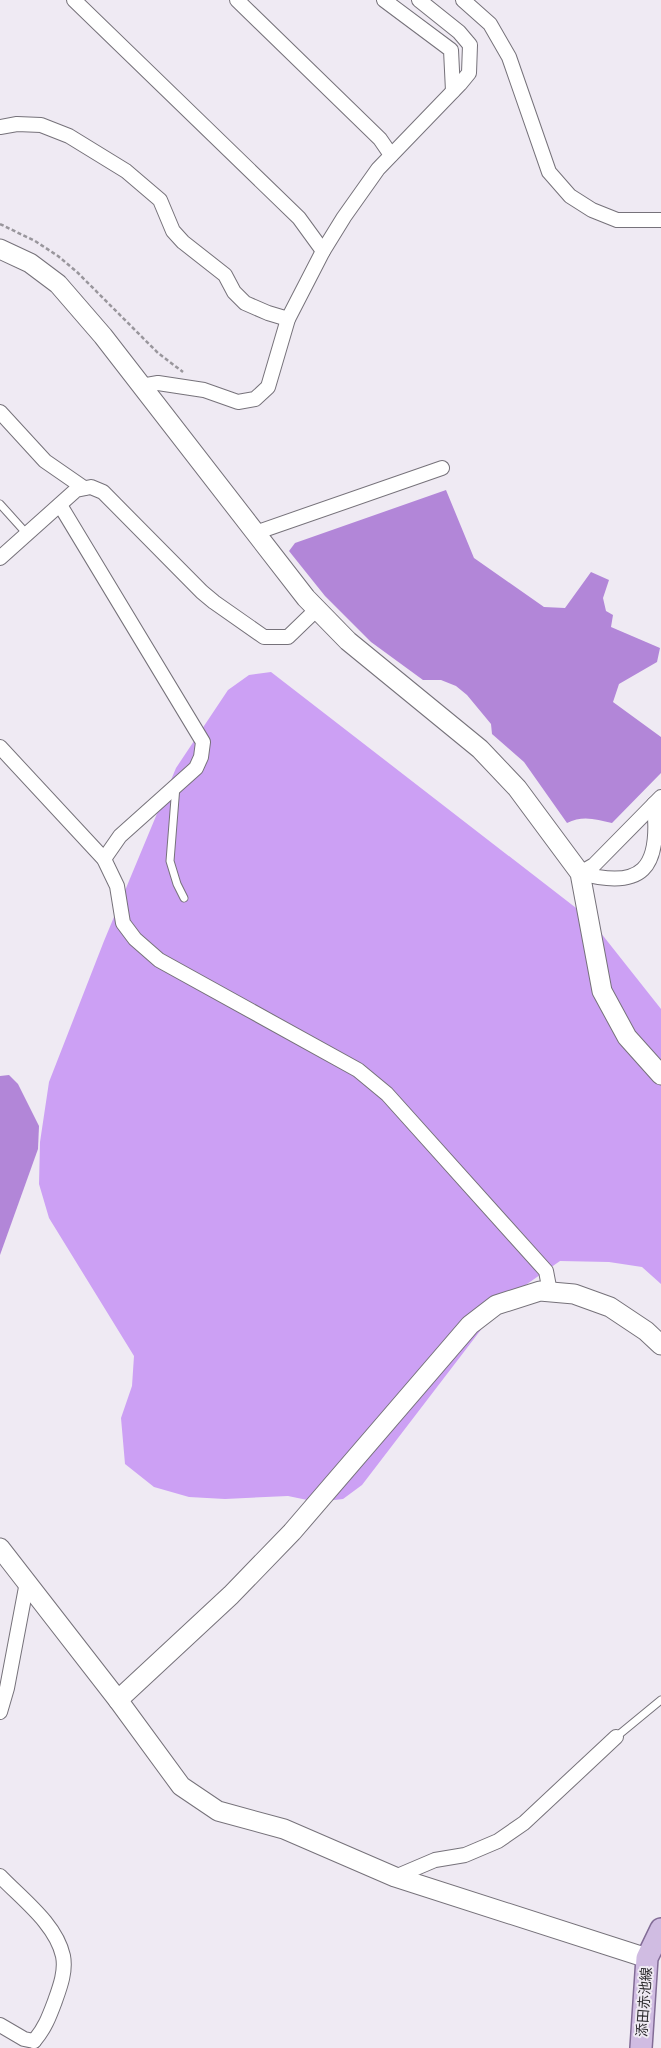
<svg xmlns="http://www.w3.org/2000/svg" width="661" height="2048" viewBox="0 0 661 2048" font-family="Manrope,'Noto Sans JP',sans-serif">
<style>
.forest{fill:#cca0f4}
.water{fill:#b286d8}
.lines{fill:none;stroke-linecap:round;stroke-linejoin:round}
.lane-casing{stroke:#76727a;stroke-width:9}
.street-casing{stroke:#76727a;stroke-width:16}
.secondary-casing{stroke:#76727a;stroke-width:21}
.primary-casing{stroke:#826c96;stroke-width:24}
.path{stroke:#99969c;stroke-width:2.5;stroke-dasharray:4 2.5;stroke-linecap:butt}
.lane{stroke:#fff;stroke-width:7}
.street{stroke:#fff;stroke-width:14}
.secondary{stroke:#fff;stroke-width:19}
.primary{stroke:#d0bce2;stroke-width:21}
.labels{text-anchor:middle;stroke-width:4;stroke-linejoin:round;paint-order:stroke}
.street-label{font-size:14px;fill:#2d2c2f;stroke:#efeaf3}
</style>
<rect width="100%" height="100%" fill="#efeaf3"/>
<path class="forest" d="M271 672 589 918 661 1009V1284L642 1267 609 1262 560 1261 517 1291 483 1327 362 1485 343 1499 317 1502 288 1496 225 1499 189 1497 154 1487 125 1464 121 1418 132 1386 134 1356 49 1218 39 1184 40 1142 49 1082 104 941 176 768 228 690 249 675Z"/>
<g class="water">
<path d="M446 490 474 558 544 607 565 608 591 572 609 580 603 598 606 611 613 615 611 627 660 648 657 662 619 684 613 702 661 737V773L612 823C596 819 582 815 567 823L524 762 492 734 491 724 467 695 456 686 441 680H423L371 642 325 596 289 551 295 543Z"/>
<path d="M9 1075 18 1084 39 1126 38 1149 0 1255V1076Z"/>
</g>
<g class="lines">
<g class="lane-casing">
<g id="lane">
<path d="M0 504 27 534"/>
<path d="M176 786 170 861 177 884 184 898"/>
<path d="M616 1737 661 1700"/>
</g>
</g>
<g class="street-casing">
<g id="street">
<path d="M74 0 299 218 323 251"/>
<path d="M237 0 380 139 391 155"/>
<path d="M384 0 451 50 453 91"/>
<path d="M463 0 490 24 509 57 549 172 570 196 592 210 617 220H661"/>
<path d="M0 127 17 124 41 125 69 136 126 171 160 200 173 231 183 242 225 275 234 292 245 303 268 313 288 319"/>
<path d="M141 386 158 383 204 390 238 402 255 399 268 387 288 319 323 251 344 217 378 169 460 84 469 73 470 45 459 32 419 0"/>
<path d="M0 412 45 461 84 488"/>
<path d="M60 505 203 742 201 757 196 768 120 836 104 859"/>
<path d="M255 533 442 468"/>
<path d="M0 558 76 490 91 487 103 492 202 592 214 602 264 637H288L317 609"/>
<path d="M0 747 104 859 117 886 123 923 135 939 159 960 358 1070 387 1094 546 1271 550 1292"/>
<path d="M580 873C642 890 661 869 654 804"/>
<path d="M580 873 594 865 661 797"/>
<path d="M0 1712 7 1688 27 1582"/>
<path d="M0 1876C22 1899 56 1924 63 1956 66 1971 60 1987 55 2001 49 2017 45 2028 34 2041"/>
<path d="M395 1877 435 1860 465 1855 498 1841 524 1823 616 1737"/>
<path d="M0 2025 24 2039 34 2041"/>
</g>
</g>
<g class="secondary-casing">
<g id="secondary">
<path d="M0 249 30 263 58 284 103 336 306 598 348 641 480 749 517 788 580 873 602 991 627 1037 661 1075"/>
<path d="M0 1548 118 1700 181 1786 218 1811 284 1829 395 1877 647 1958"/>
<path d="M118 1700 231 1595 292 1532 470 1325 496 1305 540 1291 574 1294 610 1307 646 1331 661 1345"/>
</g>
</g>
<g class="primary-casing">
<path id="primary" d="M641 2048 647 1958 661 1929"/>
</g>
<path class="path" d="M0 224 35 241 58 256 77 272 158 353 183 372"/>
<use href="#lane" class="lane"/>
<use href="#street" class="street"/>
<use href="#secondary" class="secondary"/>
<use href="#primary" class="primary"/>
</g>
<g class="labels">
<g class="street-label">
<text transform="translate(644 2002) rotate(-86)" y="5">添田赤池線</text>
</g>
</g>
</svg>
